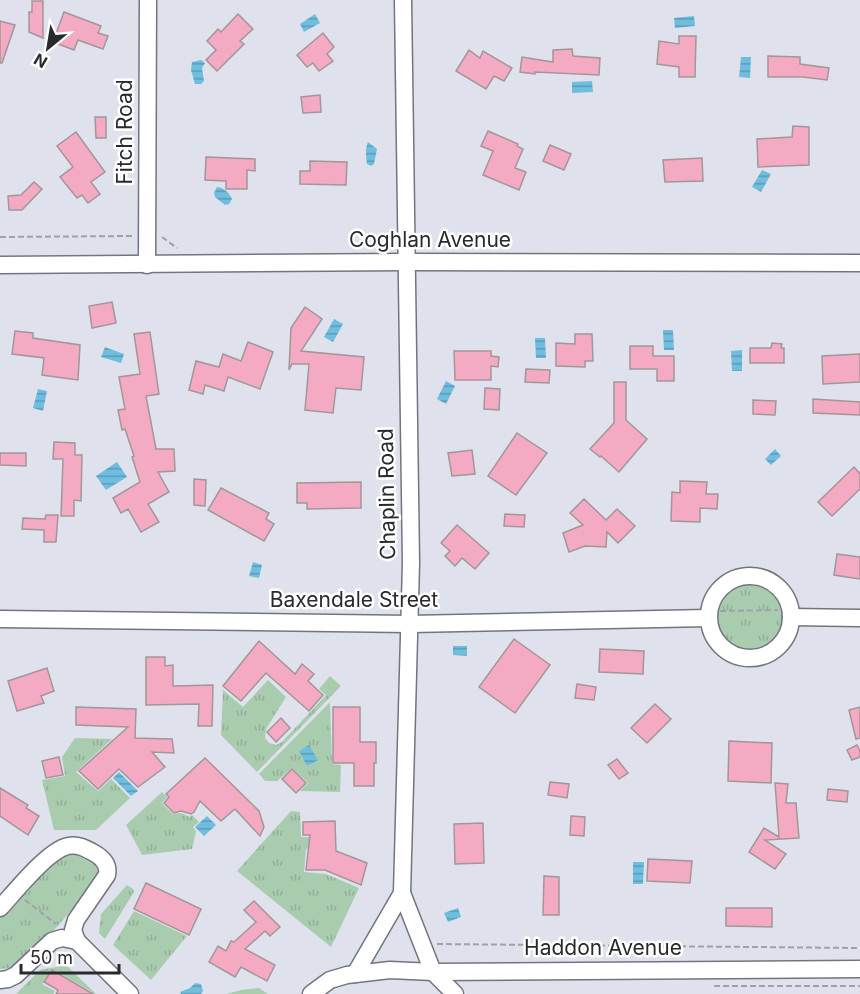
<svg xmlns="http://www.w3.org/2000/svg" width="860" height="994" viewBox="0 0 860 994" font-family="Inter,sans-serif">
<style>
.grass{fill:url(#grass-tufts)}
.water{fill:url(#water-rules)}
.building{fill:#f5aac3;stroke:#a29699;stroke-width:1.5}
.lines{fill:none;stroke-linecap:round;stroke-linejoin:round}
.minor-casing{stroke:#72757e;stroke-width:19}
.path{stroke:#9fa1a9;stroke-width:2;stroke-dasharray:6 3;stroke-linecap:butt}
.minor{stroke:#fff;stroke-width:16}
.labels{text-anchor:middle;stroke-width:5;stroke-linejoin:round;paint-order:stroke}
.street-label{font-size:21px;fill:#292a2e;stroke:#fff}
</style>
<defs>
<pattern id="grass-tufts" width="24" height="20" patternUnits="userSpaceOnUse" patternTransform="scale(1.5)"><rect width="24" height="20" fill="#a9ccaf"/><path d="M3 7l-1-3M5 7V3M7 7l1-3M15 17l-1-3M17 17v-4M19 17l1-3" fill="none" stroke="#91af97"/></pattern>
<pattern id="water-rules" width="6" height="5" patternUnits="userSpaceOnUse" patternTransform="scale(1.5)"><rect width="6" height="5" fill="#6fbee0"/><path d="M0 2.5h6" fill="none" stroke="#5b9bb6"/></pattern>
</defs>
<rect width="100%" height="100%" fill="#dfe2ed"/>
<g class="grass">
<circle cx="750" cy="617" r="41"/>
<path d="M330 676 341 686 257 772 221 735 223 690 243 707 268 680 286 697 266 729 265 738 269 743 276 745 282 742 326 695 319 689Z"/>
<path d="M330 702 332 764 341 765 340 792 300 791 308 783 292 768 277 781H265L259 774Z"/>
<path d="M75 738 112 739 76 772 98 791 111 779 130 798 96 830H54L42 780 65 776 62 757Z"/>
<path d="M162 792 167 797 162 803 173 814 181 813 190 817 192 815 199 822 193 827 196 831 192 849 142 855 126 825Z"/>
<path d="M291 811 300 812 301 837H320V845L306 849 304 872 326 874 359 888 331 947 237 871Z"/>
<path d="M67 850 88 856 98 866V874L93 885 49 936 12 968 0 969V913Z"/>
<path d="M127 885 133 889 134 892 105 939 99 933 101 914Z"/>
<path d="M134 911 187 936 151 980 113 945Z"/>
<path d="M66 965 96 994H92V992L52 969 42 984 55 991 53 994H16L40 970Z"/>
<path d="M259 988 268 994H226L241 990Z"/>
</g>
<g class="water">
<path d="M315 14 320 23 304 32 300 24Z"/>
<path d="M694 16 695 26 675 28 674 18Z"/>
<path d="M741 57H751L750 78 739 77Z"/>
<path d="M201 60 205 63 202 68 204 81 201 84H195L191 70 192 62Z"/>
<path d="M592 81 593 92 572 93V82Z"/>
<path d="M368 142 377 149 374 164 371 166 367 164C366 156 365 149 368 142Z"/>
<path d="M762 170 771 174 761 192 752 187Z"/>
<path d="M217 187C225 188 229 193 232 199L229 204 225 205 215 197 214 193Z"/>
<path d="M334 319 343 324 333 342 324 337Z"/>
<path d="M663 330H673L674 350H664Z"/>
<path d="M535 338H545L546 358H536Z"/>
<path d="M105 347 124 354 121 363 101 357Z"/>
<path d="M742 350V371H732L731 351Z"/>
<path d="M446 381 455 386 446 404 437 399Z"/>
<path d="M38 389 47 391 43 411 33 408Z"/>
<path d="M775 449 781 456 771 465 765 459Z"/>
<path d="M117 462 127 477 106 490 96 476Z"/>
<path d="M253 562 262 565 259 578 249 576Z"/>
<path d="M453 646H467V656L453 655Z"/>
<path d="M309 745 318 760 307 766 299 751Z"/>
<path d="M119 772 138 791 131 796 113 778Z"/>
<path d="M207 816 216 825 204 836 195 827Z"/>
<path d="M633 862H644L643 884H633Z"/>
<path d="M458 908 461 917 448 922 444 913Z"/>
<path d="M195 983 201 984 203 991 201 994H181L180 992 190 988Z"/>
</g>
<g class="building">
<path d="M32 1H43V38L29 32V12H32Z"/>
<path d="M64 12 101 26 98 33 108 36 103 49 78 40 74 50 53 42Z"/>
<path d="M238 14 253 29 240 41 244 44 217 71 206 60 216 50 207 41 218 29 221 32Z"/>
<path d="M0 21 15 25 2 63H0Z"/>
<path d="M323 33 334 47 327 54 333 61 319 71 313 63 307 67 297 55Z"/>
<path d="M679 36H696L695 77H679V67L657 64 659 41 679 44Z"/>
<path d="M572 49 573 56 600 58 599 75 535 72V74L520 72 522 57 553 62V50Z"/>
<path d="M469 50 480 58 483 51 512 68 504 81 494 76 486 89 456 71Z"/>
<path d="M768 56 800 57V64L829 68 827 80 803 77H768Z"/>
<path d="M320 95 321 112 303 113 301 97Z"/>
<path d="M95 117H106V138H96Z"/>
<path d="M793 126 809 127V165L758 167 757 139 792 137Z"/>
<path d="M488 131 518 144 517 146 523 149 515 168 526 172 519 190 483 175 493 151 481 146Z"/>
<path d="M76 132 105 172 91 182 100 194 88 203 82 195 77 198 60 177 73 167 57 146Z"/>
<path d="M550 145 571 154 564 170 543 161Z"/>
<path d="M206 157 255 159V171L247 170V189H226V181L205 180Z"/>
<path d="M702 158 703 181 665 182 663 160Z"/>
<path d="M310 161 347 162 346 185 300 184V171H310Z"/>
<path d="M34 182 42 189 22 210H9L8 196 21 195Z"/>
<path d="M112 302 116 323 92 328 89 306Z"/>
<path d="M305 307 322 319 301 351 364 357 361 390 336 388 333 413 305 410 309 364H292L289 370 291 328Z"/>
<path d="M15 331 33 333V338L80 345 78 380 42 375 44 358 12 354Z"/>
<path d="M150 332 159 394 146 396 156 449H174L175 471 158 472 169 492 148 504 159 522 141 532 128 509 121 513 113 498 140 482 132 457 134 456 125 429 122 430 118 410 125 409 119 377 140 374 134 334Z"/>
<path d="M575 334H592L593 361H585V367L556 366V343L575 344Z"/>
<path d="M248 342 273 352 260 389 228 377 224 391 205 385 203 394 189 390 196 361 219 367 223 354 241 361Z"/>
<path d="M772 343 782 344 781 348H784V363H750V348H771Z"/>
<path d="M630 346H653V356H674V381H657V369H630Z"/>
<path d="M454 351H491V356L499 357 498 367 491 366V380H455Z"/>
<path d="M860 354V382L823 384 822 356Z"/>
<path d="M526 369 550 370 549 383 525 382Z"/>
<path d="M614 382H626V420L647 439 619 472 601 456 600 457 590 449 614 423Z"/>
<path d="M485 388 500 389 499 410 484 409Z"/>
<path d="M813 399 860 402V415L813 413Z"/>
<path d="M753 400 776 401 775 415 753 414Z"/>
<path d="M517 433 547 453 516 495 488 476Z"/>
<path d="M54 442 75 443V455H82L81 501 74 500V516H61L63 459H53Z"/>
<path d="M472 450 475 474 452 476 448 453Z"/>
<path d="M0 453H26V466L0 465Z"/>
<path d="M854 467 860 474V489L832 516 818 502Z"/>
<path d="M194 479 206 480 205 506 194 505Z"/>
<path d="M680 481 707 482 706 494H718L717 509 700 508V522L671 521 672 492 680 493Z"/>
<path d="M361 482V508L307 509V503H297V483Z"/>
<path d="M221 488 269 513 266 519 274 524 264 541 208 510Z"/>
<path d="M584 499 606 520 617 509 635 526 618 543 607 532 606 547 585 546 569 552 563 533 583 525 570 513Z"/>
<path d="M505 514 525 515 524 527 504 526Z"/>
<path d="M46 515H58L56 542H44V530L22 529 23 518 45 519Z"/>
<path d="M457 525 489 553 475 569 462 558 455 566 445 556 450 551 441 543Z"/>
<path d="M837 554 860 557V579L834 575Z"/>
<path d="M514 639 550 665 515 713 479 687Z"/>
<path d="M259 641 295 674 302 664 314 674 308 681 323 695 309 711 266 673 241 701 223 686Z"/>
<path d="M600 649 644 651 643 674 599 672Z"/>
<path d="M146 657H165V666L173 665V686L213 685 212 726H198L199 704 146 705Z"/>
<path d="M47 668 54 691 41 696 44 703 17 711 8 681Z"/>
<path d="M577 684 596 687 594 700 575 698Z"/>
<path d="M655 704 671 719 647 743 631 728Z"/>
<path d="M76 707 136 709 135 738 172 739 174 753 152 752 165 767 138 787 119 769 98 789 79 771 128 727 76 725Z"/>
<path d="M333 707H360V742H376V763H374V786H354V763H333Z"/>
<path d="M860 707V738L856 739 849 710Z"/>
<path d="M281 718 290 728 276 742 267 732Z"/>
<path d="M729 741 772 743 771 783 728 781Z"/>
<path d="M857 745 860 751V757L852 760 847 750Z"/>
<path d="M59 757 63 775 46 778 42 761Z"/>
<path d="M205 758 259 811 264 827 260 836 235 809 221 821 200 801 194 812 191 814 181 811 174 813 164 803 169 797 166 794Z"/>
<path d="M617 759 628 773 619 779 608 765Z"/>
<path d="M292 769 306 783 296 793 282 779Z"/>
<path d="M550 782 569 784 567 798 548 795Z"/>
<path d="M775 783 788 784 786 803H796L799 838 765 840 786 854 775 869 749 852 764 828 779 837Z"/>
<path d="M0 788 28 805 26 808 39 816 28 835 0 816Z"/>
<path d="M828 789 848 791 847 802 827 800Z"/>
<path d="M571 816 585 817 584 836 570 835Z"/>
<path d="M335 821 336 851 367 863 361 885 325 870H306L310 835H303V822Z"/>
<path d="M483 823 484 863 455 864 454 824Z"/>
<path d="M648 859 692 861 690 883 647 881Z"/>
<path d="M544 876 559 877V915H543Z"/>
<path d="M146 883 201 909 189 935 134 909Z"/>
<path d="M254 901 280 927 270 936 265 931 245 949 275 965 267 981 241 967 235 977 209 962 218 946 226 951 231 941 234 942 256 922 244 910Z"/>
<path d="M726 908H772V927L726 926Z"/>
<path d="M52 970 93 994H56L58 990 44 982Z"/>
</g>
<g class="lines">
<g class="minor-casing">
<g id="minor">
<path d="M0 265 406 262 860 263"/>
<path d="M147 265 148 0"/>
<circle cx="750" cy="617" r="41"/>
<path d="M791 617 860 618"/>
<path d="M0 619 410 624 708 618"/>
<path d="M402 893 433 972 455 994"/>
<path d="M0 908C15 892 48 850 68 846 78 844 85 848 94 853 103 858 109 865 107 875L76 920 73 930 77 941 62 938 52 941 16 975 8 979 0 980"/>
<path d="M77 941 130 994"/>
<path d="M355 974 402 893 411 563 403 0"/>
<path d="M311 994 330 980 347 975 390 970 433 972 860 969"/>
</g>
</g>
<g class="path">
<path d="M0 237 132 236"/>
<path d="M162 237 177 248"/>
<path d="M720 611 778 610"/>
<path d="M25 900 56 924"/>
<path d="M437 944 860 948"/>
<path d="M714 986H860"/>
</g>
<use href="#minor" class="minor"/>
</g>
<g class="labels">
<g class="street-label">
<text transform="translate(125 132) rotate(-90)" y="7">Fitch Road</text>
<text x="430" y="247">Coghlan Avenue</text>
<text transform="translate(387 494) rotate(-91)" y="7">Chaplin Road</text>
<text x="354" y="607">Baxendale Street</text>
<text x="603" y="955">Haddon Avenue</text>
</g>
</g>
<g transform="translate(48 48) rotate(210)" stroke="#ffffff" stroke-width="4.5" paint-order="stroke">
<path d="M0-4.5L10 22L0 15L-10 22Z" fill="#292a2e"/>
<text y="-9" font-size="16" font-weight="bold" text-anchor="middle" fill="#292a2e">N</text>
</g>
<path d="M21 964v9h98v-9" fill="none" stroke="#292a2e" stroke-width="3"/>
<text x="30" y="964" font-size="18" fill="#292a2e" stroke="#ffffff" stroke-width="4.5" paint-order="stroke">50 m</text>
</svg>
